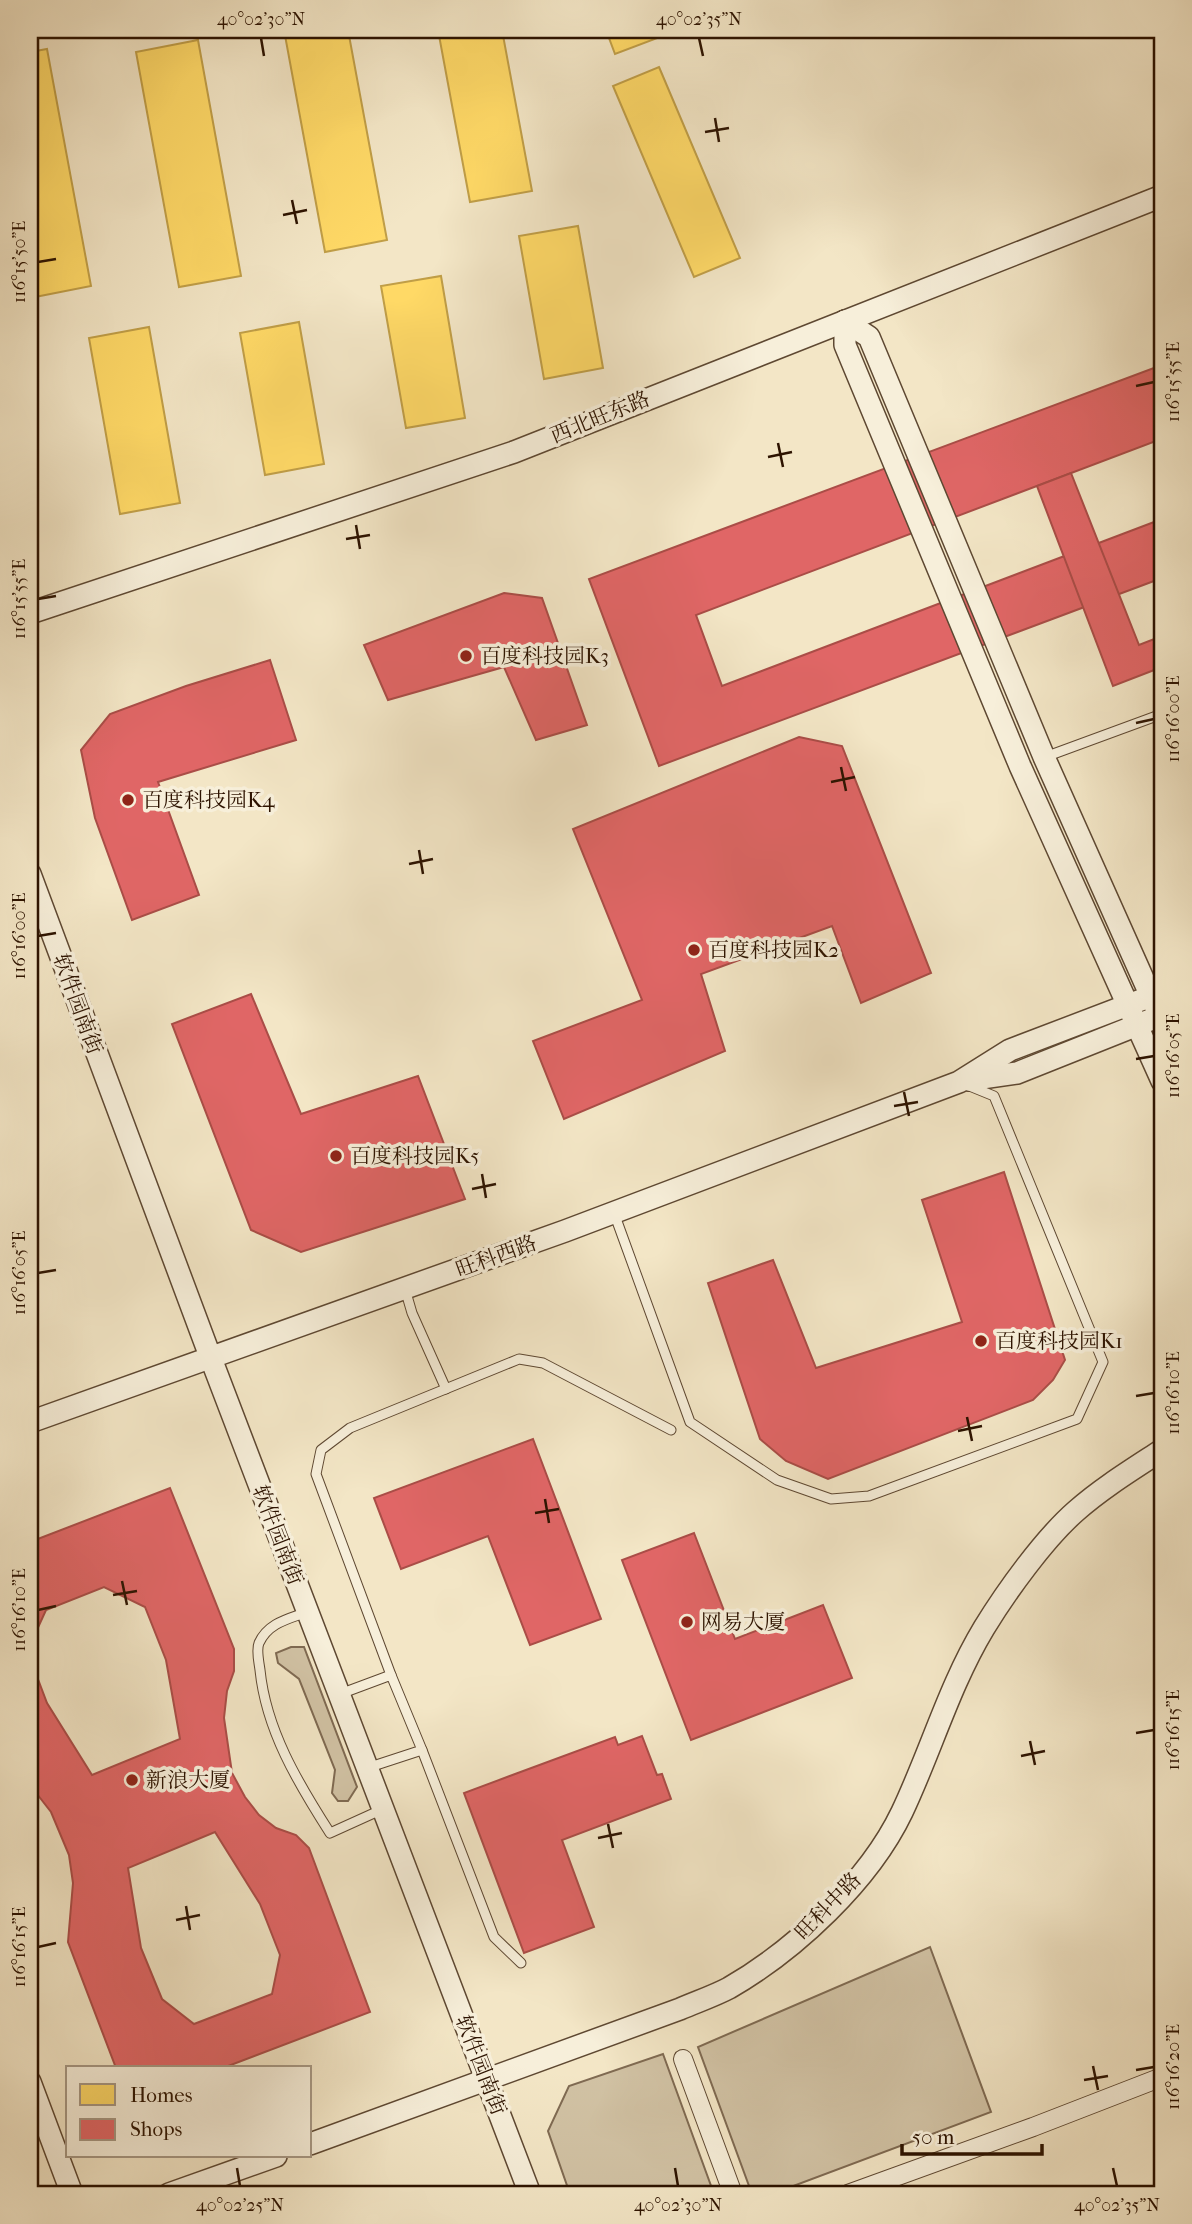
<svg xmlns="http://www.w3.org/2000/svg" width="1192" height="2224" viewBox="0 0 1192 2224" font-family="'IM FELL French Canon','Noto Serif SC',serif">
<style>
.green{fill:#d1c2a4;stroke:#7f6a52;stroke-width:2}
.homes{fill:#ffd966;stroke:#c09e47;stroke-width:2}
.shops{fill:#e06666;stroke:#aa4d47;stroke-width:2;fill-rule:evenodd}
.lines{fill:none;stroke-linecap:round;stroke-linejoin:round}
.service-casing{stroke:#5e4832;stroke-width:11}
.minor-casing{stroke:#5e4832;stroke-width:20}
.tertiary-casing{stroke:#5e4832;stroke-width:24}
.service{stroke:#f7efda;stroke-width:9}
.minor{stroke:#f7efda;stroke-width:18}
.tertiary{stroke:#f7efda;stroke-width:21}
.ticks{fill:none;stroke:#2d1300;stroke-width:2.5}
.poi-dot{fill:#8f2418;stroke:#f7efda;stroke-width:2.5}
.labels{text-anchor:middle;stroke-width:7;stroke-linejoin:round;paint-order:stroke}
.street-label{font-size:21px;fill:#2d1300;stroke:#f7efda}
.poi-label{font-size:21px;fill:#2d1300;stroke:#f7efda;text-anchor:start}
.neatline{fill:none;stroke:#2d1300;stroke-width:2.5}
.ticks-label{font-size:18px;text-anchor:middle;fill:#2d1300}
</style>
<rect width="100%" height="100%" fill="#f3e6c6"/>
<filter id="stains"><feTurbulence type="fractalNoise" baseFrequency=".00286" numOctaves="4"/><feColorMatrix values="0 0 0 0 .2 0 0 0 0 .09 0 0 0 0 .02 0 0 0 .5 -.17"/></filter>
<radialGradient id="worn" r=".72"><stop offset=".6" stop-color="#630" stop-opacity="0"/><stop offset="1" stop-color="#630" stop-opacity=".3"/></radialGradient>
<g class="green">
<path d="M291 1647H304L357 1787 348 1801H338L332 1793 335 1770 299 1679 278 1663 276 1653Z"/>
<path d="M930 1947 991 2112 772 2194H752L698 2047Z"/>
<path d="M663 2054 714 2194H570L548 2131 569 2086Z"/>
</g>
<g class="homes">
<path d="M284 30H348L387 240 325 252Z"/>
<path d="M438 30H502L532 191 470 202Z"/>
<path d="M606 30H657L660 37 615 54Z"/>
<path d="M198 40 241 276 179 287 136 52Z"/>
<path d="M47 49 91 286 30 298V52Z"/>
<path d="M659 67 740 258 694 277 613 86Z"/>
<path d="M578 226 603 368 544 379 519 236Z"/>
<path d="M441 276 465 418 406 428 381 286Z"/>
<path d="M299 322 324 464 265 475 240 333Z"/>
<path d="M149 327 180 503 120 514 89 338Z"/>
<path d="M30 485 37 522 30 524Z"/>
</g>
<g class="shops">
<path d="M1162 365V442L1161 439 696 615 722 686 1162 519V578L659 766 589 579Z"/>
<path d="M1071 473 1139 645 1162 636V667L1113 686 1037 486Z"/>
<path d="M504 593 542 598 587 725 536 740 504 667 388 700 364 645Z"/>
<path d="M270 660 296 740 158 782 199 895 132 920 95 818 81 750 110 714 186 686Z"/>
<path d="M799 737 842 746 931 973 861 1003 832 926 701 974 725 1051 564 1119 533 1041 642 1000 573 829Z"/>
<path d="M251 994 301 1114 418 1076 465 1199 301 1252 251 1230 172 1024Z"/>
<path d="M1004 1172 1065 1360 1053 1380 1033 1400 828 1479 786 1461 760 1439 708 1283 773 1260 816 1368 962 1322 922 1200Z"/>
<path d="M533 1439 601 1619 530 1645 488 1536 401 1569 374 1498Z"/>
<path d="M170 1488 234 1649V1671L227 1691 224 1718 232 1773 245 1797 259 1815 276 1828 296 1835 309 1848 370 2012 223 2068H116L68 1942 73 1883 69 1855 51 1812 30 1785V1658L47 1703 92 1775 180 1739 166 1660 145 1607 104 1587 46 1610 30 1645V1542ZM215 1832 260 1904 280 1955 272 1994 194 2024 162 1999 141 1948 128 1868Z"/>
<path d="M694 1533 735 1639 823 1605 852 1678 691 1740 622 1560Z"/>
<path d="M642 1736 657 1775 662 1774 671 1799 562 1840 594 1927 524 1953 464 1793 615 1737 618 1745Z"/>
</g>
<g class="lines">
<g class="service-casing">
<g id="service">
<path d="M1045 757 1162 714"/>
<path d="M614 1213 690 1422 777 1480 831 1499 869 1496 1077 1419 1103 1362 994 1096 967 1085"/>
<path d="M405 1289 412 1313 446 1389"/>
<path d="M307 1612C288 1619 268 1623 259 1643 256 1650 259 1662 260 1670 266 1730 298 1783 330 1833L383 1809"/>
<path d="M391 1675 316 1474 321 1450 350 1428 519 1359 543 1363 671 1430"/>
<path d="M340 1694 391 1675 422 1750 367 1768"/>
<path d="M422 1750 494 1937 521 1963"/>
</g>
</g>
<g class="minor-casing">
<g id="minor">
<path d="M683 2059 733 2194"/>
<path d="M848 2194 1033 2127 1162 2077"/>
</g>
</g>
<g class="tertiary-casing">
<g id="tertiary">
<path d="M845 321V345L1020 766 1162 1081"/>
<path d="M845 321 869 337 1044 757 1162 1021"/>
<path d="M30 613 514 452 1162 196"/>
<path d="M30 874 210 1356 530 2194"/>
<path d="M968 1080 1017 1073 1150 1020"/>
<path d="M30 1422 565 1231 959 1082 1010 1050 1162 992"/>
<path d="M30 2082 72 2194"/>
<path d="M310 2144 680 2009C696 2002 714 1996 729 1988 795 1950 869 1881 902 1812 931 1751 949 1686 984 1628 1006 1592 1044 1539 1076 1511 1102 1488 1133 1469 1162 1450"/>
<path d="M169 2194 276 2156"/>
</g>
</g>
<use href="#service" class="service"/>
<use href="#minor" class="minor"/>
<use href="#tertiary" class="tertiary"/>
</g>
<path class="ticks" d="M261 38 264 56M699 38 703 56M715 118 719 142M705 132 729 128M292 200 297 224M283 215 307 210M38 262 56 259M1136 386 1154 382M778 443 783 467M768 457 792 452M356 525 360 549M346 539 370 535M38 599 56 596M1136 723 1154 719M841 767 846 791M831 782 855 777M419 850 423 874M409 864 433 859M38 936 56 933M1136 1059 1154 1056M904 1092 909 1116M894 1106 918 1102M482 1174 486 1198M472 1189 496 1184M38 1273 56 1270M1136 1396 1154 1393M967 1417 972 1441M958 1431 982 1426M545 1499 549 1523M535 1513 559 1509M122 1581 127 1605M113 1595 137 1591M38 1610 56 1606M1136 1733 1154 1730M1030 1741 1035 1765M1021 1756 1045 1751M608 1824 613 1848M598 1838 622 1833M186 1906 190 1930M176 1920 200 1915M38 1947 56 1943M1093 2066 1098 2090M1136 2070 1154 2067M1084 2080 1108 2076M237 2168 240 2186M675 2168 678 2186M1113 2168 1117 2186"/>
<g class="poi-dot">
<circle cx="466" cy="656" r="7"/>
<circle cx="128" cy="800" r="7"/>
<circle cx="694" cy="950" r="7"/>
<circle cx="336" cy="1156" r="7"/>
<circle cx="981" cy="1341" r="7"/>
<circle cx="687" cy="1622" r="7"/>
<circle cx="132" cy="1780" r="7"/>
</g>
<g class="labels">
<g class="street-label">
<text transform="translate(600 417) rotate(-22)" y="7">西北旺东路</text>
<text transform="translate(78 1004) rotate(70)" y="7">软件园南街</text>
<text transform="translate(496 1256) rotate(-20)" y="7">旺科西路</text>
<text transform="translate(278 1535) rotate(69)" y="7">软件园南街</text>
<text transform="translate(828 1906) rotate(-46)" y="7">旺科中路</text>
<text transform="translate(481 2065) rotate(69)" y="7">软件园南街</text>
</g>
<g class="poi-label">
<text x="480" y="663">百度科技园K3</text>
<text x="142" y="807">百度科技园K4</text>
<text x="708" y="957">百度科技园K2</text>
<text x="350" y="1163">百度科技园K5</text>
<text x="995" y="1348">百度科技园K1</text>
<text x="701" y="1629">网易大厦</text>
<text x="146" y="1787">新浪大厦</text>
</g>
</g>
<rect width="1192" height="2224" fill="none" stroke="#f3e6c6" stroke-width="77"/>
<rect x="66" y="2066" width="245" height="91" fill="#f7efda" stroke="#a69783" stroke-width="2"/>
<rect x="80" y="2084" width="35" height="21" fill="#ffd966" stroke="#a69783" stroke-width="2"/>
<text x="130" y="2102" font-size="21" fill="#2d1300">Homes</text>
<rect x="80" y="2119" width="35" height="21" fill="#e06666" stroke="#a69783" stroke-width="2"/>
<text x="130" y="2136" font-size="21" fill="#2d1300">Shops</text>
<path d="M902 2144v10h140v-10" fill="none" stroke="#2d1300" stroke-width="3.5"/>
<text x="912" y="2144" font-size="21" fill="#2d1300" stroke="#f7efda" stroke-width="5" paint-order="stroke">50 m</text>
<rect x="38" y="38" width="1116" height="2148" class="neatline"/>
<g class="ticks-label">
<text x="261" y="25">40°02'30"N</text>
<text x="699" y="25">40°02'35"N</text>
<text transform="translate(19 262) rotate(-90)" y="6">116°15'50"E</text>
<text transform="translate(1173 382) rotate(-90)" y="6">116°15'55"E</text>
<text transform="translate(19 599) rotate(-90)" y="6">116°15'55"E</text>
<text transform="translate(1173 719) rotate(-90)" y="6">116°16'00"E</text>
<text transform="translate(19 936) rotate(-90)" y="6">116°16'00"E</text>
<text transform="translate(1173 1056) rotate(-90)" y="6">116°16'05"E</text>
<text transform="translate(19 1273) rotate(-90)" y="6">116°16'05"E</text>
<text transform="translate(1173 1393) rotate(-90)" y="6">116°16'10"E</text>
<text transform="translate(19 1610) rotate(-90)" y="6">116°16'10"E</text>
<text transform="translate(1173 1730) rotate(-90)" y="6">116°16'15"E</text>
<text transform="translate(19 1947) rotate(-90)" y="6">116°16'15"E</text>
<text transform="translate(1173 2067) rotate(-90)" y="6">116°16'20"E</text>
<text x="240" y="2211">40°02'25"N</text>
<text x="678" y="2211">40°02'30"N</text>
<text x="1117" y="2211">40°02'35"N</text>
</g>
<rect width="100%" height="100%" filter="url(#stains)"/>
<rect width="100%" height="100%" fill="url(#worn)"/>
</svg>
